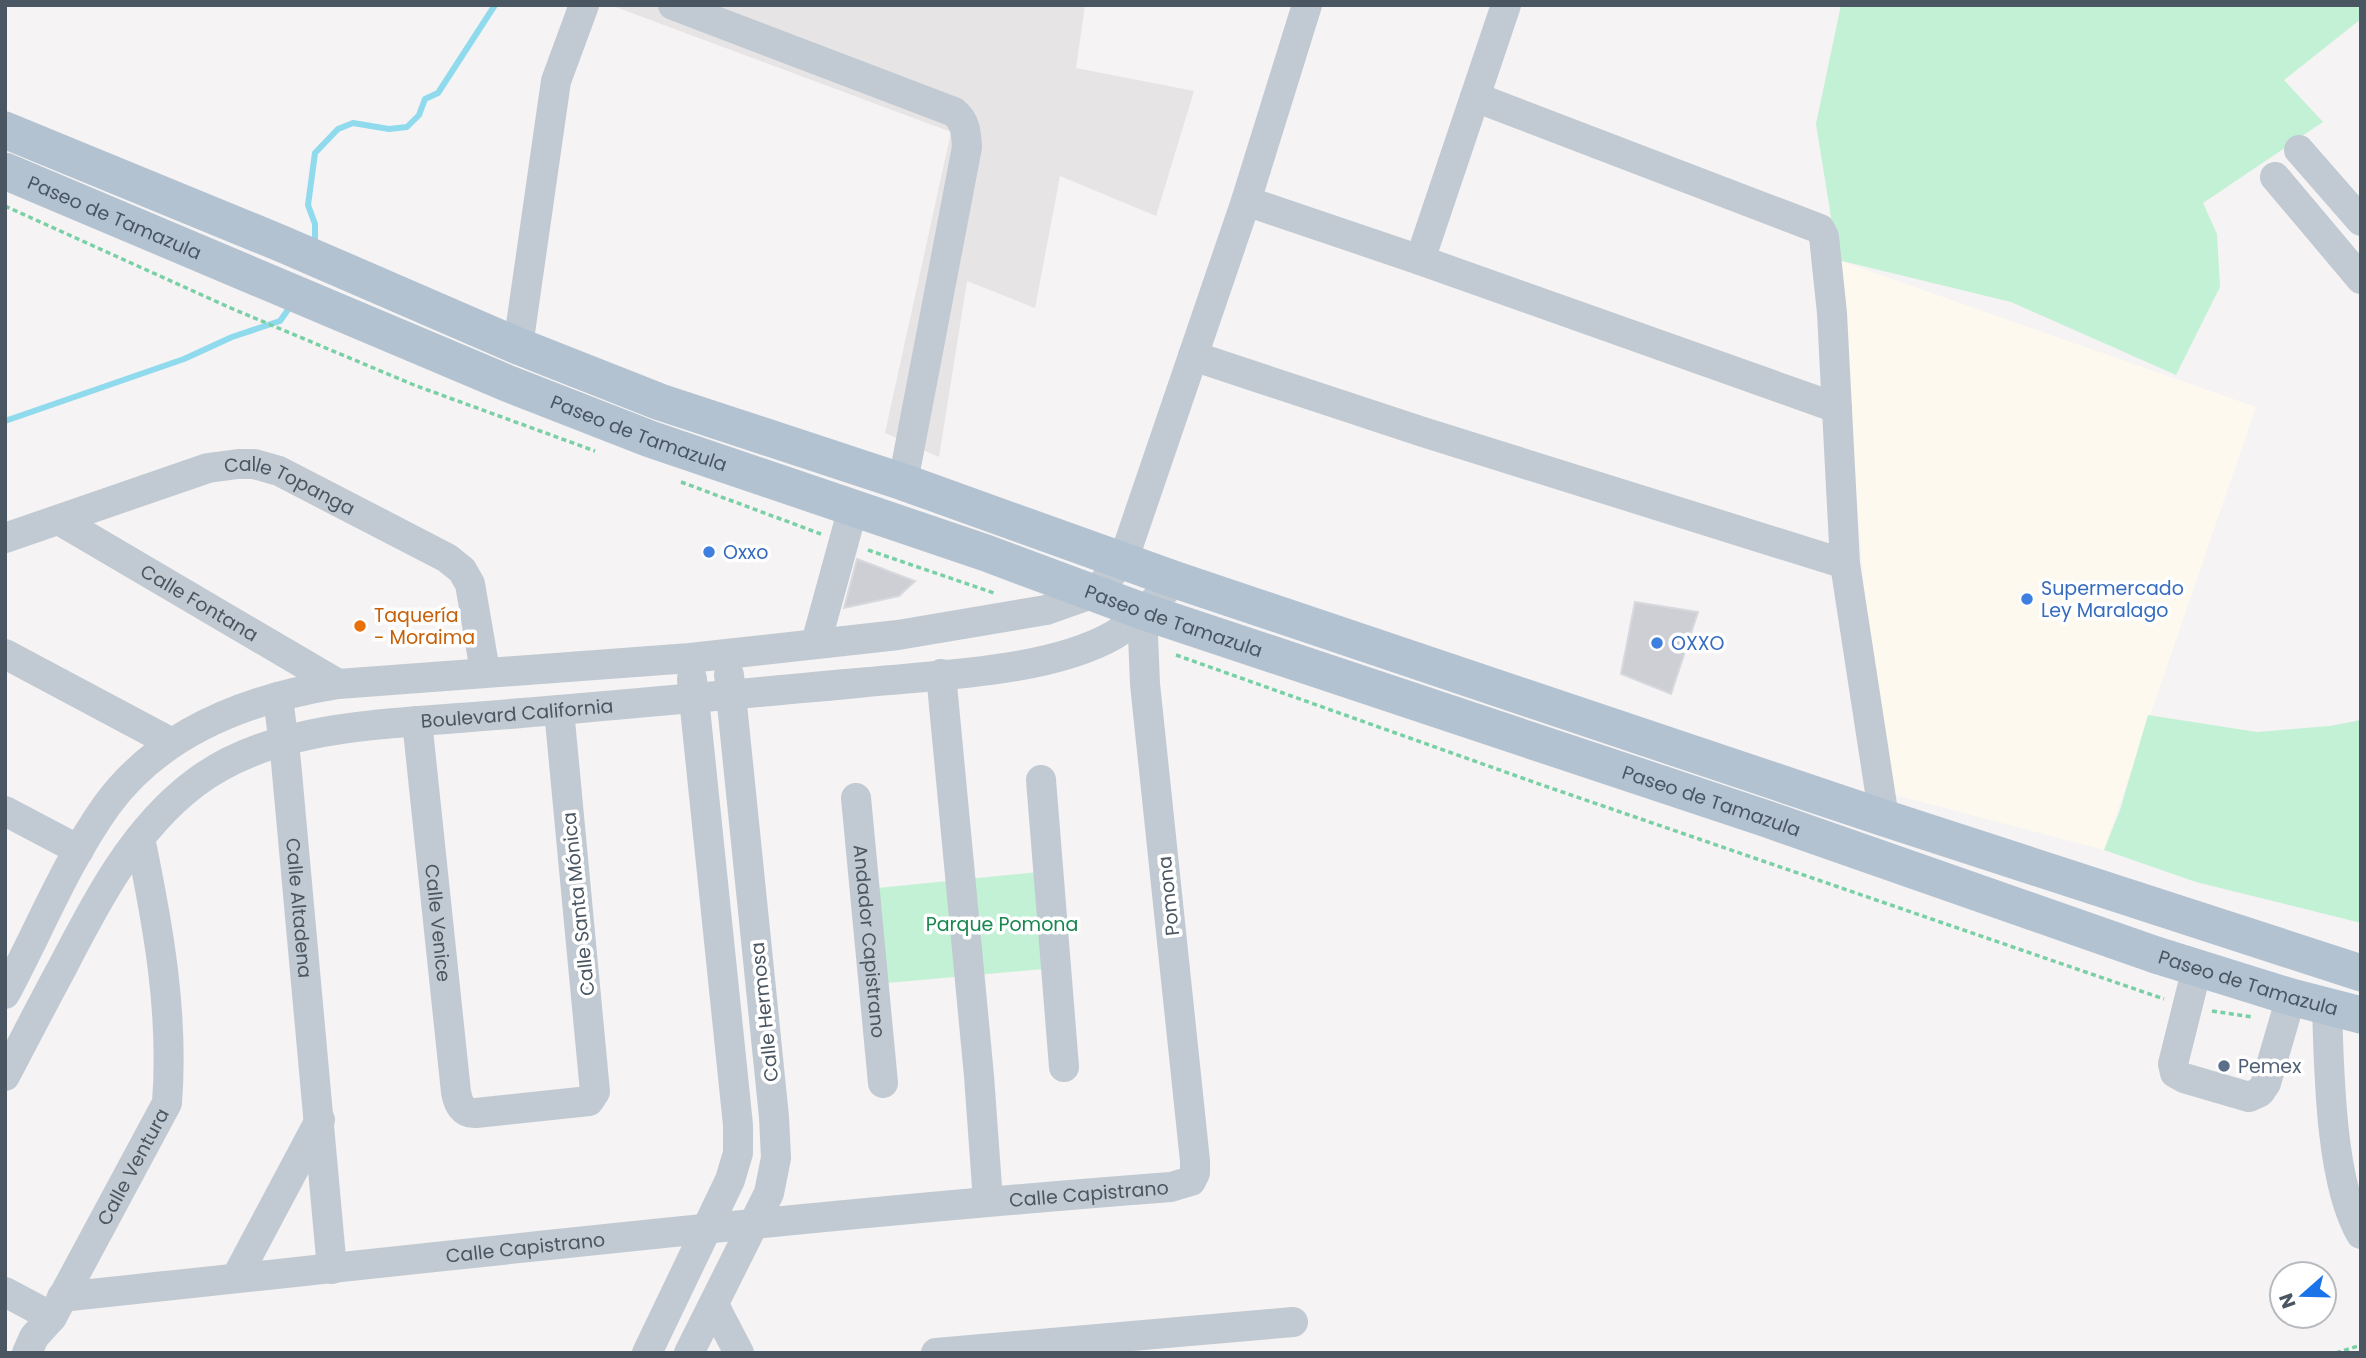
<svg xmlns="http://www.w3.org/2000/svg" width="2366" height="1358" viewBox="0 0 2366 1358" font-family="Poppins,sans-serif">
<style>
.commercial{fill:#fdf9ef}
.education{fill:#e6e4e5}
.green{fill:#c3f1d5}
.lines{fill:none;stroke-linecap:round;stroke-linejoin:round}
.stream{stroke:#90daee;stroke-width:6}
.building{fill:#cdcfd5;stroke:#d7d9de;stroke-width:2}
.path{stroke:#7ad0a6;stroke-width:3.5;stroke-dasharray:5 3.5;stroke-linecap:butt}
.minor{stroke:#c1cad2;stroke-width:30}
.major{stroke:#b3c2d1;stroke-width:37}
.shop-dot{fill:#3f7fe0;stroke:#fff;stroke-width:2.5}
.food-dot{fill:#e8710a;stroke:#fff;stroke-width:2.5}
.service-dot{fill:#5c6f8a;stroke:#fff;stroke-width:2.5}
.labels{text-anchor:middle;stroke-width:7;stroke-linejoin:round;paint-order:stroke}
.street-label{font-size:19px;fill:#4a5661;stroke:#fff}
.shop-label{font-size:19px;fill:#366cbe;stroke:#fff;text-anchor:start}
.food-label{font-size:19px;fill:#c56008;stroke:#fff;text-anchor:start}
.park-label{font-size:19px;fill:#17864f;stroke:#fff}
.service-label{font-size:19px;fill:#4e5e75;stroke:#fff;text-anchor:start}
</style>
<rect width="100%" height="100%" fill="#f5f3f3"/>
<path class="commercial" d="M1838 260 2256 407 2104 850 1880 791Z"/>
<path class="education" d="M1085 5 1076 68 1194 91 1156 216 1060 176 1035 308 967 281 939 457 885 433 951 132 613 6Z"/>
<g class="green">
<path d="M1841 5H2361V19L2284 80 2323 122 2203 203 2217 234 2220 287 2176 375 2011 302 1838 260 1816 124Z"/>
<path d="M2148 715 2257 732 2330 726 2361 720V923L2196 882 2104 850 2120 810Z"/>
<path d="M1048 871 1055 968 887 983 878 888Z"/>
</g>
<g class="lines">
<g class="stream">
<path d="M315 246V224L308 205 315 153 338 129 353 123 389 129 407 127 419 115 425 99 438 93 495 5"/>
<path d="M5 421 184 359 232 337 280 321 292 304"/>
</g>
</g>
<g class="building">
<path d="M857 559 915 581 899 596 844 608Z"/>
<path d="M1635 602 1698 612 1671 694 1621 674Z"/>
</g>
<g class="lines">
<g class="path">
<path d="M5 206 233 309 414 385 595 451"/>
<path d="M681 482 821 534"/>
<path d="M868 550 994 593"/>
<path d="M1176 655 1542 785 2164 999"/>
<path d="M2212 1011 2253 1017"/>
<path d="M2336 1353 2361 1345"/>
</g>
<g class="minor">
<path d="M673 5 954 112C966 122 966 133 967 147L903 482"/>
<path d="M1475 97 1820 229 1824 237 1832 313 1845 564 1884 818"/>
<path d="M2299 150 2361 221"/>
<path d="M2275 177 2361 279"/>
<path d="M1246 201 1420 260 1837 408"/>
<path d="M1420 260 1506 5"/>
<path d="M518 346 556 81 584 5"/>
<path d="M1193 356 1423 432 1845 564"/>
<path id="s1" d="M59 520 338 684"/>
<path id="s2" d="M5 538 208 468 238 464H254L279 471 447 558 462 570 470 584 485 671"/>
<path d="M816 643 853 508"/>
<path d="M5 654 172 743"/>
<path d="M941 674 979 1076 988 1201"/>
<path id="s3" d="M278 697 286 762 332 1269"/>
<path id="s4" d="M417 721 456 1092C458 1104 463 1114 476 1113L589 1101 595 1092 559 710"/>
<path d="M1041 780 1064 1067"/>
<path id="s5" d="M856 798 883 1083"/>
<path d="M5 811 79 850"/>
<path d="M2197 968 2173 1064 2175 1073 2184 1078 2249 1097 2260 1092 2266 1083 2291 997"/>
<path d="M5 994C39 931 65 864 107 805 161 731 251 698 338 684L690 658 898 635 1046 610 1094 593 1123 561 1246 201 1307 5"/>
<path d="M2327 1007C2329 1068 2330 1182 2361 1234"/>
<path id="s6" d="M5 1076C24 1040 43 1003 63 966 97 900 134 829 195 783 267 728 371 725 459 718 592 708 725 695 858 683 933 675 1048 673 1114 635 1133 624 1159 596 1176 580"/>
<path d="M236 1278 320 1120"/>
<path d="M5 1292 52 1317"/>
<path id="s7" d="M62 1297C431 1258 801 1215 1171 1187L1191 1181 1195 1173V1161L1145 684 1142 611"/>
<path d="M714 1305 739 1353"/>
<path id="s8" d="M27 1353 34 1337 52 1317 167 1103C174 1013 158 925 140 838"/>
<path d="M647 1353 730 1180 738 1153V1125L692 679"/>
<path d="M689 1353 769 1193 776 1158 774 1117 729 675"/>
<path d="M936 1353 1293 1322"/>
</g>
<g class="major">
<path d="M5 130 280 243 518 346 660 402 903 482 1176 580 1884 818 2361 973"/>
<path id="s9" d="M5 171 509 384 650 439 986 553 1142 611 1767 819 2156 955 2291 997 2361 1015"/>
</g>
</g>
<g class="shop-dot">
<circle cx="709" cy="552" r="7"/>
<circle cx="2027" cy="599" r="7"/>
<circle cx="1657" cy="643" r="7"/>
</g>
<circle class="food-dot" cx="360" cy="626" r="7"/>
<circle class="service-dot" cx="2224" cy="1066" r="7"/>
<g class="labels">
<g class="street-label">
<text dy="7" stroke="none"><textPath href="#s9" startOffset="119">Paseo de Tamazula</textPath></text>
<text dy="7" stroke="none"><textPath href="#s9" startOffset="686">Paseo de Tamazula</textPath></text>
<text dy="7" stroke="none"><textPath href="#s2" startOffset="301">Calle Topanga</textPath></text>
<text dy="7" stroke="none"><textPath href="#s1" startOffset="163">Calle Fontana</textPath></text>
<text dy="7" stroke="none"><textPath href="#s9" startOffset="1253">Paseo de Tamazula</textPath></text>
<text dy="7" stroke="none"><textPath href="#s6" startOffset="686">Boulevard California</textPath></text>
<text dy="7" stroke="none"><textPath href="#s9" startOffset="1820">Paseo de Tamazula</textPath></text>
<text transform="translate(1168 896) rotate(-96)" y="7">Pomona</text>
<text transform="translate(578 904) rotate(-96)" y="7">Calle Santa Mónica</text>
<text dy="7" stroke="none"><textPath href="#s3" startOffset="212">Calle Altadena</textPath></text>
<text dy="7" stroke="none"><textPath href="#s4" startOffset="203">Calle Venice</textPath></text>
<text dy="7" stroke="none"><textPath href="#s5" startOffset="144">Andador Capistrano</textPath></text>
<text dy="7" stroke="none"><textPath href="#s9" startOffset="2387">Paseo de Tamazula</textPath></text>
<text transform="translate(764 1012) rotate(-96)" y="7">Calle Hermosa</text>
<text dy="7" stroke="none"><textPath href="#s8" startOffset="215">Calle Ventura</textPath></text>
<text dy="7" stroke="none"><textPath href="#s7" startOffset="1032">Calle Capistrano</textPath></text>
<text dy="7" stroke="none"><textPath href="#s7" startOffset="466">Calle Capistrano</textPath></text>
</g>
<g class="shop-label">
<text x="723" y="559">Oxxo</text>
<text x="2041" y="595">Supermercado<tspan x="2041" dy="22">Ley Maralago</tspan></text>
<text x="1671" y="650">OXXO</text>
</g>
<g class="food-label">
<text x="374" y="622">Taquería<tspan x="374" dy="22">- Moraima</tspan></text>
</g>
<g class="park-label">
<text x="1002" y="931">Parque Pomona</text>
</g>
<g class="service-label">
<text x="2238" y="1073">Pemex</text>
</g>
</g>
<rect width="2366" height="1358" fill="none" stroke="#4a5661" stroke-width="14"/>
<g transform="translate(2303 1295) rotate(250)"><circle r="33" fill="#ffffff" stroke="#b7bbc0" stroke-width="2"/>
<path d="M0-5L12 26L0 18L-12 26Z" fill="#1a73e8"/>
<text y="-10" font-size="19" font-weight="bold" text-anchor="middle" fill="#4a5661">N</text>
</g>
</svg>
